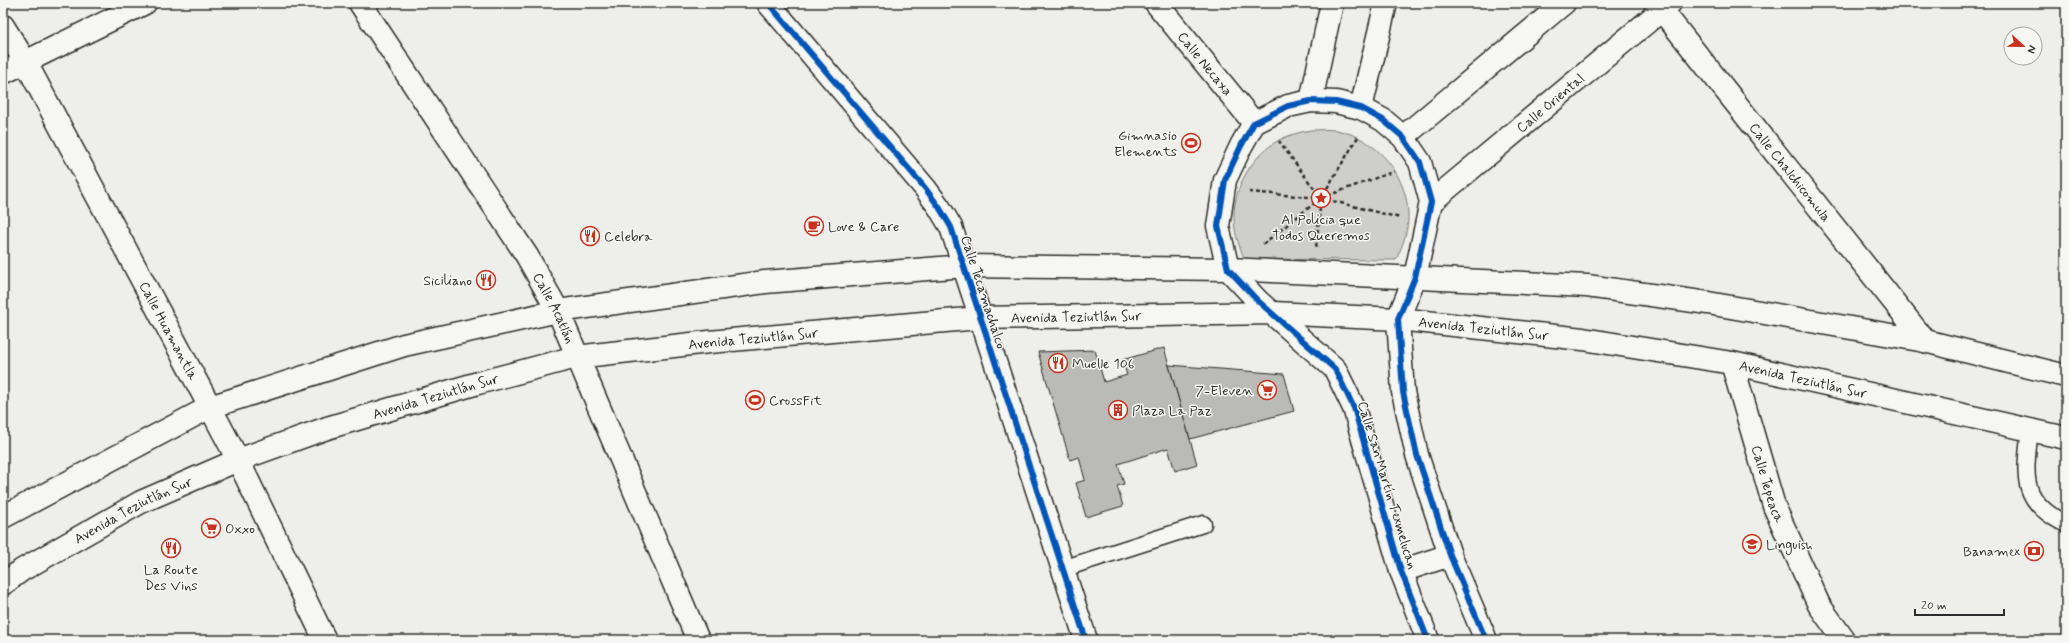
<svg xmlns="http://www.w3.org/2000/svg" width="2069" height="643" viewBox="0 0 2069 643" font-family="Mynerve,sans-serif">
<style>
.green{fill:#cececa;stroke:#7c7c7a}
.building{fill:#babab7;stroke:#2b2b2b}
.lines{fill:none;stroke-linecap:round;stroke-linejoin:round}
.service-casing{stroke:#2b2b2b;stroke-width:19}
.minor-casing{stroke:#2b2b2b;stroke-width:25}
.primary-casing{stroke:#2b2b2b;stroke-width:25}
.path{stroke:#2b2b2b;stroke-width:2.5;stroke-dasharray:4 3;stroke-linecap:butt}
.service{stroke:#f6f6f2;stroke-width:16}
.minor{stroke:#f6f6f2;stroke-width:22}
.primary{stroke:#f6f6f2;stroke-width:22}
.cycleway-casing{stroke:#f6f6f2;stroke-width:8}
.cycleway{stroke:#0057b8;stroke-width:6}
.labels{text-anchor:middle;stroke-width:3;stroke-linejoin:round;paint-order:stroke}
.street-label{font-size:14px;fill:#2b2b2b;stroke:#f6f6f2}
.poi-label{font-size:14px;fill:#2b2b2b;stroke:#f6f6f2;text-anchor:start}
</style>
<rect width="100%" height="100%" fill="#eeeeea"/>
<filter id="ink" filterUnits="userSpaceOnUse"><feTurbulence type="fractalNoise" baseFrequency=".025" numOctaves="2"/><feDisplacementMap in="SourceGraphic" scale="8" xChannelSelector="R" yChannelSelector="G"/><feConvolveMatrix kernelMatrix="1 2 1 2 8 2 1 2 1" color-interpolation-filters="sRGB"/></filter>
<g filter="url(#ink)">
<path class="green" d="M1311 130C1319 130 1328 129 1336 130 1377 137 1410 177 1408 220 1407 234 1402 247 1396 260L1244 259C1241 249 1236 239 1235 229 1229 195 1249 157 1279 140 1289 135 1300 132 1311 130Z"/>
<g class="building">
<path d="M1164 348 1197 464 1175 471 1168 448 1118 464 1124 484 1117 486 1123 506 1086 517 1076 483 1085 480 1079 457 1070 460 1038 352 1095 350 1104 382 1127 375 1122 360Z"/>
<path d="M1169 365 1284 374 1294 411 1190 439Z"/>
</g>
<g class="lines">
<g class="service-casing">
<g id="service">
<path d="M2030 429C2025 474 2018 501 2066 524"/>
<path d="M1062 569 1203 524"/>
</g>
</g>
<g class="minor-casing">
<g id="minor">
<path id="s1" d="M360 3 527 256 558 311 698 640"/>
<path d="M768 3 925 188 939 207 951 227 1086 640"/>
<path id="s2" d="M1156 3 1254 123"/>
<path id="s3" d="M1656 3 1925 341"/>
<path id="s4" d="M3 26 25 61 210 407 238 460 325 640"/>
<path d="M3 73 145 3"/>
<path d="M1311 101 1332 3"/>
<path d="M1361 108 1386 3"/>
<path d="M1403 137 1564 3"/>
<path id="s5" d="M1431 202 1670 3"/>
<path id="s6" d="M1732 363 1774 506 1819 605 1844 640"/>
<path d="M1401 571 1450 555"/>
<path d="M1428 640 1401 571 1354 408 1335 369 1258 301 1228 269 1218 226 1225 180 1241 146 1254 123 1288 106 1311 101 1336 102 1361 108 1383 120 1403 137 1420 162 1431 202 1415 277 1398 319 1403 392 1417 455 1450 555 1486 640"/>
</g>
</g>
<g class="primary-casing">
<g id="primary">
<path d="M3 517 210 407 404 345 558 311 765 282 965 266 1228 269 1587 286 1708 303 1925 341 2066 376"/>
<path id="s7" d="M3 584 22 570 141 502 238 460 327 428 478 383 576 357 709 342 979 318 1273 313 1398 319 1583 339 1732 363 2066 438"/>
</g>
</g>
<g class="path">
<path d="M1358 137 1321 198 1400 218"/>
<path d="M1249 192 1321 198 1279 141"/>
<path d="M1321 198 1395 171"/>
<path d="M1263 244 1321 198 1316 248"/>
</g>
<use href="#service" class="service"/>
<use href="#minor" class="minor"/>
<use href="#primary" class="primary"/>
<g class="cycleway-casing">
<g id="cycleway">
<path d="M768 3 925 188 939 207 951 227 1086 640"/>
<path d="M1428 640 1401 571 1354 408 1335 369 1258 301 1228 269 1218 226 1225 180 1241 146 1254 123 1288 106 1311 101 1336 102 1361 108 1383 120 1403 137 1420 162 1431 202 1415 277 1398 319 1403 392 1417 455 1450 555 1486 640"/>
</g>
</g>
<use href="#cycleway" class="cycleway"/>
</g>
</g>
<defs>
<g id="stadium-ring" transform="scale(1)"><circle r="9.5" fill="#f6f6f2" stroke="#c8321e" stroke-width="1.5"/><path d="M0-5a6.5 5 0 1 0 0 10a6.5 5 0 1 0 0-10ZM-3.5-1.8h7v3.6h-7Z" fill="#c8321e"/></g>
<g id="sight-ring" transform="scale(1)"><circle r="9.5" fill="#f6f6f2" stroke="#c8321e" stroke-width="1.5"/><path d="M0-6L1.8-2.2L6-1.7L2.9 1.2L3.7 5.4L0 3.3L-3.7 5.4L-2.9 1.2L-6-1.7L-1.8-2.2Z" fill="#c8321e"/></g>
<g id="cafe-ring" transform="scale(1)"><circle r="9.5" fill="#f6f6f2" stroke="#c8321e" stroke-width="1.5"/><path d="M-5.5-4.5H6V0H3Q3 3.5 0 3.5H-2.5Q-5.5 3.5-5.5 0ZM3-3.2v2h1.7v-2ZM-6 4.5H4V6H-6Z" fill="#c8321e"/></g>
<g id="restaurant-ring" transform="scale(1)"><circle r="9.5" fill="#f6f6f2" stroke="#c8321e" stroke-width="1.5"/><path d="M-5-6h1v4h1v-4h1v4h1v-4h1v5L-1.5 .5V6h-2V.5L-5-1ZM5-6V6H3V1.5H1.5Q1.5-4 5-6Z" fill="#c8321e"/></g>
<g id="supermarket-ring" transform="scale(1)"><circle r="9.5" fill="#f6f6f2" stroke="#c8321e" stroke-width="1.5"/><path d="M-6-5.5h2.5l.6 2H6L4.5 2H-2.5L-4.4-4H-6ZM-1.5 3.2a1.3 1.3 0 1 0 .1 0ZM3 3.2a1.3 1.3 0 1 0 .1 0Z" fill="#c8321e"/></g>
<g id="building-ring" transform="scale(1)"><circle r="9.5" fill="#f6f6f2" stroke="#c8321e" stroke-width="1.5"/><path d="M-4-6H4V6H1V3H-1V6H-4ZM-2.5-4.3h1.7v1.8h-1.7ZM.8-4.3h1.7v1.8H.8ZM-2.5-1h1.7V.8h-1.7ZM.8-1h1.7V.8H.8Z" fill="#c8321e"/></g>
<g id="school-ring" transform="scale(1)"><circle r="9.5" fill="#f6f6f2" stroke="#c8321e" stroke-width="1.5"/><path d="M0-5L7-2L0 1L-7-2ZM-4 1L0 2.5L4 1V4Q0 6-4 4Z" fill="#c8321e"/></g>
<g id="bank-ring" transform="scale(1)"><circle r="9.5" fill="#f6f6f2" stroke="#c8321e" stroke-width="1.5"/><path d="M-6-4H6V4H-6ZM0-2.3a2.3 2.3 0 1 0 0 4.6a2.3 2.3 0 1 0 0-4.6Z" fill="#c8321e"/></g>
</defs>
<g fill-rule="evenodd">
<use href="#stadium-ring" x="1191" y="143"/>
<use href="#sight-ring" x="1321" y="198"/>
<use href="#cafe-ring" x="814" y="226"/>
<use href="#restaurant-ring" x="590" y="236"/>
<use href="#restaurant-ring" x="486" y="280"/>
<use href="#restaurant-ring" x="1058" y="363"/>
<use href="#supermarket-ring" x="1267" y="390"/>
<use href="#stadium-ring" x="755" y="400"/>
<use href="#building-ring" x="1118" y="410"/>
<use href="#supermarket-ring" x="211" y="528"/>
<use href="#school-ring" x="1752" y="544"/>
<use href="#restaurant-ring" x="171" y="548"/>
<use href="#bank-ring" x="2034" y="551"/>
</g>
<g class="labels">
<g class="street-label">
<text dy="5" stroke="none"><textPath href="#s2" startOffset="78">Calle Necaxa</textPath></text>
<text dy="5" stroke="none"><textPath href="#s5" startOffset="155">Calle Oriental</textPath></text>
<text dy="5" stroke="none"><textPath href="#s3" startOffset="216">Calle Chalchicomula</textPath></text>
<text transform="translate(984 292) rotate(72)" y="5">Calle Tecamachalco</text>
<text dy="5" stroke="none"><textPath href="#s1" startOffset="362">Calle Acatlán</textPath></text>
<text dy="5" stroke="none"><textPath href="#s7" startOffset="1122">Avenida Teziutlán Sur</textPath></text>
<text dy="5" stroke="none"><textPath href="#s7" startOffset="1530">Avenida Teziutlán Sur</textPath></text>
<text dy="5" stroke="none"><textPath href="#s4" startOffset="347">Calle Huamantla</textPath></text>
<text dy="5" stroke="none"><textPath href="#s7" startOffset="798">Avenida Teziutlán Sur</textPath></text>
<text dy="5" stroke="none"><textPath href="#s7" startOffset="1854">Avenida Teziutlán Sur</textPath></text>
<text dy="5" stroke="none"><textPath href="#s7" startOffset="474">Avenida Teziutlán Sur</textPath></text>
<text dy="5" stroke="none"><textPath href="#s6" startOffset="126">Calle Tepeaca</textPath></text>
<text transform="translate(1388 485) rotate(73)" y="5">Calle San Martín Texmelucan</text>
<text dy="5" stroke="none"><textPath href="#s7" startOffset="150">Avenida Teziutlán Sur</textPath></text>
</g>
<g class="poi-label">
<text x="1177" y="140" text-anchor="end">Gimnasio<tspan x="1177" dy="16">Elements</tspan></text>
<text x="1321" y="224" text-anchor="middle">Al Policia que<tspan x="1321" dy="16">Todos Queremos</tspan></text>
<text x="828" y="231">Love &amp; Care</text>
<text x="604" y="241">Celebra</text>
<text x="472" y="285" text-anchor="end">Siciliano</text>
<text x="1072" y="368">Muelle 106</text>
<text x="1253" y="395" text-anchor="end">7-Eleven</text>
<text x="769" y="405">CrossFit</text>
<text x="1132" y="415">Plaza La Paz</text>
<text x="225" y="533">Oxxo</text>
<text x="1766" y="549">Linguish</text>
<text x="2020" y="556" text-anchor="end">Banamex</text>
<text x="171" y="574" text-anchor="middle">La Route<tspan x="171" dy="16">Des Vins</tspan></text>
</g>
</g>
<rect width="2069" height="643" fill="none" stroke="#f6f6f2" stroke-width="16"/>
<rect x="8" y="8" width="2053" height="627" fill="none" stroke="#2b2b2b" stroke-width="1.5" filter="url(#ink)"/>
<g transform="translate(2023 46) rotate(112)"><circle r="19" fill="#f6f6f2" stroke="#a5a5a2"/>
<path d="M0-3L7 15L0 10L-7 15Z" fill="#c8321e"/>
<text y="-6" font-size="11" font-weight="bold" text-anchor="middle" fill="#2b2b2b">N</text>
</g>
<path d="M1915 609v6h89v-6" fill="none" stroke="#2b2b2b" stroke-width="2"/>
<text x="1921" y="609" font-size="12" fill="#2b2b2b" stroke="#f6f6f2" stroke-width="3" paint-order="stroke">20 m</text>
</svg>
